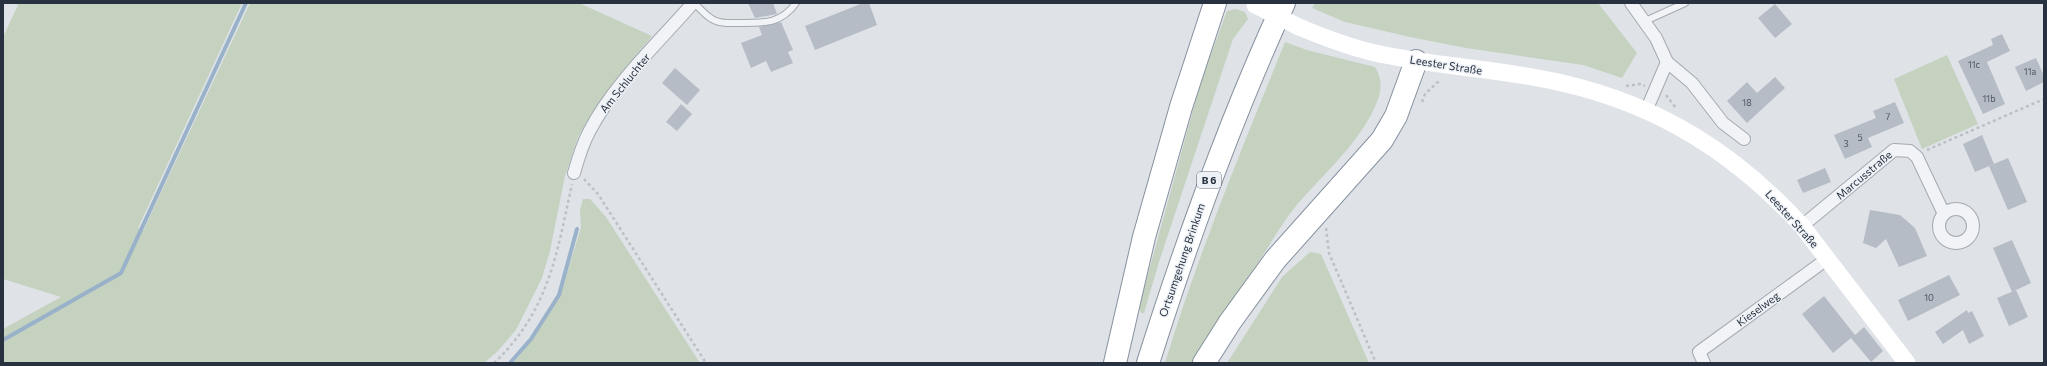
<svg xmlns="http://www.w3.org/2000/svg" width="2047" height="366" viewBox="0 0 2047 366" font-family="Commissioner,sans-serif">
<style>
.green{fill:#c5d2c0}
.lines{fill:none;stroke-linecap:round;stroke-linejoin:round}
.stream{stroke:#99b2c9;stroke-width:4}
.building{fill:#b6bcc5}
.lane-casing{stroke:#a4aab2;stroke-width:8}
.street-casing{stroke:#a4aab2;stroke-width:14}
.highway-casing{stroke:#86919f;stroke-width:24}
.path{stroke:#bcc1c6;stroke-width:2.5;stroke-dasharray:3 3;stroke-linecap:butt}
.lane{stroke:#f1f3f6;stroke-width:6}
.street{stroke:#f1f3f6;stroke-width:12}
.secondary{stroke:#fff;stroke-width:17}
.highway{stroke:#fff;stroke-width:22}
.secondary-bridge{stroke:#fff;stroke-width:17}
.labels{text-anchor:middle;stroke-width:3;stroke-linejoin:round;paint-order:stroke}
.number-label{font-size:9px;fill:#4b5460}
.shield{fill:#eef2f6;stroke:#636b76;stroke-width:1}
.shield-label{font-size:10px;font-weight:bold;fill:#27313f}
.street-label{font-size:11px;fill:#27313f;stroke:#eef2f6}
</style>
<rect width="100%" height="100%" fill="#dfe3e8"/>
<g class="green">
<path d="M13 3H242L138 228 143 231 250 3H579L652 36 612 84 578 137 565 176 550 251 542 278 516 330 498 351 484 363H3V329L61 297 3 279V37L18 5Z"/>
<path d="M1315 3H1598L1637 53 1622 78 1583 65 1466 48 1410 37 1345 22 1312 8Z"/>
<path d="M1236 9 1245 12 1248 19 1233 39 1159 262 1144 313H1141L1139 307 1201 81 1227 11Z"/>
<path d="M1285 42 1307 50 1375 67C1384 82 1381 94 1374 109 1355 148 1323 174 1296 206 1282 223 1271 243 1259 261 1236 295 1213 327 1193 363H1165C1198 254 1242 148 1285 42Z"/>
<path d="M1947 55 1978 124 1922 149 1894 79Z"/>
<path d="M583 199H590L606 217 700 363H513L532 340 560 297 581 227 580 210Z"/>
<path d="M1310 252 1321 254 1369 363H1227L1282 277Z"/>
</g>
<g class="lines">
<g class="stream">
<path d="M3 340 121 273 246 3"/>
<path d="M510 363 531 339 559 295 577 229"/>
</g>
</g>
<g class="building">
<path d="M748 3H773L777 14 755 18Z"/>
<path d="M863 3H869L877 25 815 50 805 26Z"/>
<path d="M1775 4 1792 24 1775 38 1758 18Z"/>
<path d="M781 22 793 50 788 52 793 63 771 72 766 61 751 68 741 43 762 35 759 27Z"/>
<path d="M2002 34 2010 51 1987 62 2005 104 1983 114 1958 61 1993 45 1991 39Z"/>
<path d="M2036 58 2044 76V82L2026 91 2015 67Z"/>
<path d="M675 68 700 90 687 105 662 83Z"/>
<path d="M1775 77 1785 88 1747 123 1727 101 1747 82 1757 93Z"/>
<path d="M1895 102 1904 123 1868 138 1872 147 1845 159 1834 135 1876 118 1873 111Z"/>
<path d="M681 104 692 114 677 131 666 122Z"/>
<path d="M1982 135 1994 164 1975 172 1963 144Z"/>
<path d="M2008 158 2027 202 2008 210 1989 166Z"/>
<path d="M1825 168 1831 182 1803 193 1797 180Z"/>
<path d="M1870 210 1900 215 1915 228 1927 256 1899 267 1886 239 1876 248 1863 243Z"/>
<path d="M2012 240 2031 283 2012 292 1993 248Z"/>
<path d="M1949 275 1960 295 1908 321 1898 300Z"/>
<path d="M2016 290 2028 317 2009 326 1997 298Z"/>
<path d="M1824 296 1855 335 1864 327 1883 351 1871 362 1851 338 1833 353 1802 314Z"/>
<path d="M1967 310 1968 313 1972 311 1984 336 1969 344 1963 330 1943 344 1935 332Z"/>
</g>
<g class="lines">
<g class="lane-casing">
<g id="lane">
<path d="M694 3C701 9 707 18 716 21 723 24 732 23 740 23 764 23 781 24 796 3"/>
<path d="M1643 22 1685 3"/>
</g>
</g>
<g class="street-casing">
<g id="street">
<path d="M1631 3 1656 38 1667 62 1646 111"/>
<path d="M1667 62 1692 83 1723 123 1744 139"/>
<path d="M574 173C578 159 582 145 589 132 613 85 658 43 693 3"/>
<circle cx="1956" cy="226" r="17"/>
<path d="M1802 226 1894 150 1910 151 1917 157 1944 214"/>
<path d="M1704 363 1699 352 1827 259"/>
</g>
</g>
<g class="highway-casing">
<g id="highway">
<path d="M1115 363 1144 237 1181 107 1215 3"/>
<path d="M1148 363C1187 240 1230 120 1284 3"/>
<path d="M1204 363 1230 322 1275 260 1382 140 1396 116 1416 61"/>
</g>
</g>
<g class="path">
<path d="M1626 86 1640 84 1645 86"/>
<path d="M1666 95 1676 108"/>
<path d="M1422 102 1425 94 1440 80"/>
<path d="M1927 150 2044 99"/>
<path d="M584 179 598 194 706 363"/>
<path d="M1326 228 1329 253 1376 363"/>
<path d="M494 363C549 311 557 253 572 184"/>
</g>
<use href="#lane" class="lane"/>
<use href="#street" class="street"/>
<path class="secondary" d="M1299 27C1323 37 1346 46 1371 52 1434 67 1499 68 1562 83 1659 105 1735 153 1802 226L1907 363"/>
<use href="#highway" class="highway"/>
<path class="secondary-bridge" d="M1255 5 1299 27"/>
</g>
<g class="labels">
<g class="number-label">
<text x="1974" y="68">11c</text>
<text x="2030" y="75">11a</text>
<text x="1989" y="102">11b</text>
<text x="1747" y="106">18</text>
<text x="1888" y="120">7</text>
<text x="1860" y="141">5</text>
<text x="1846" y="147">3</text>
<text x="1929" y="301">10</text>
</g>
<rect class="shield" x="1197" y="172" width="24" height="16" rx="3"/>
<g class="shield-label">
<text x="1209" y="184">B 6</text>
</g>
<g class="street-label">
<text transform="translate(1446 65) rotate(9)" y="4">Leester Straße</text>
<text transform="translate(625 83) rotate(-51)" y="4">Am Schluchter</text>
<text transform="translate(1864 175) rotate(-40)" y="4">Marcusstraße</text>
<text transform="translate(1792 219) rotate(48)" y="4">Leester Straße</text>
<text transform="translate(1182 260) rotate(-71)" y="4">Ortsumgehung Brinkum</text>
<text transform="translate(1758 309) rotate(-36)" y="4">Kieselweg</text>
</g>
</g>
<rect width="2047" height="366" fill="none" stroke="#27313f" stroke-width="8"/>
</svg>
